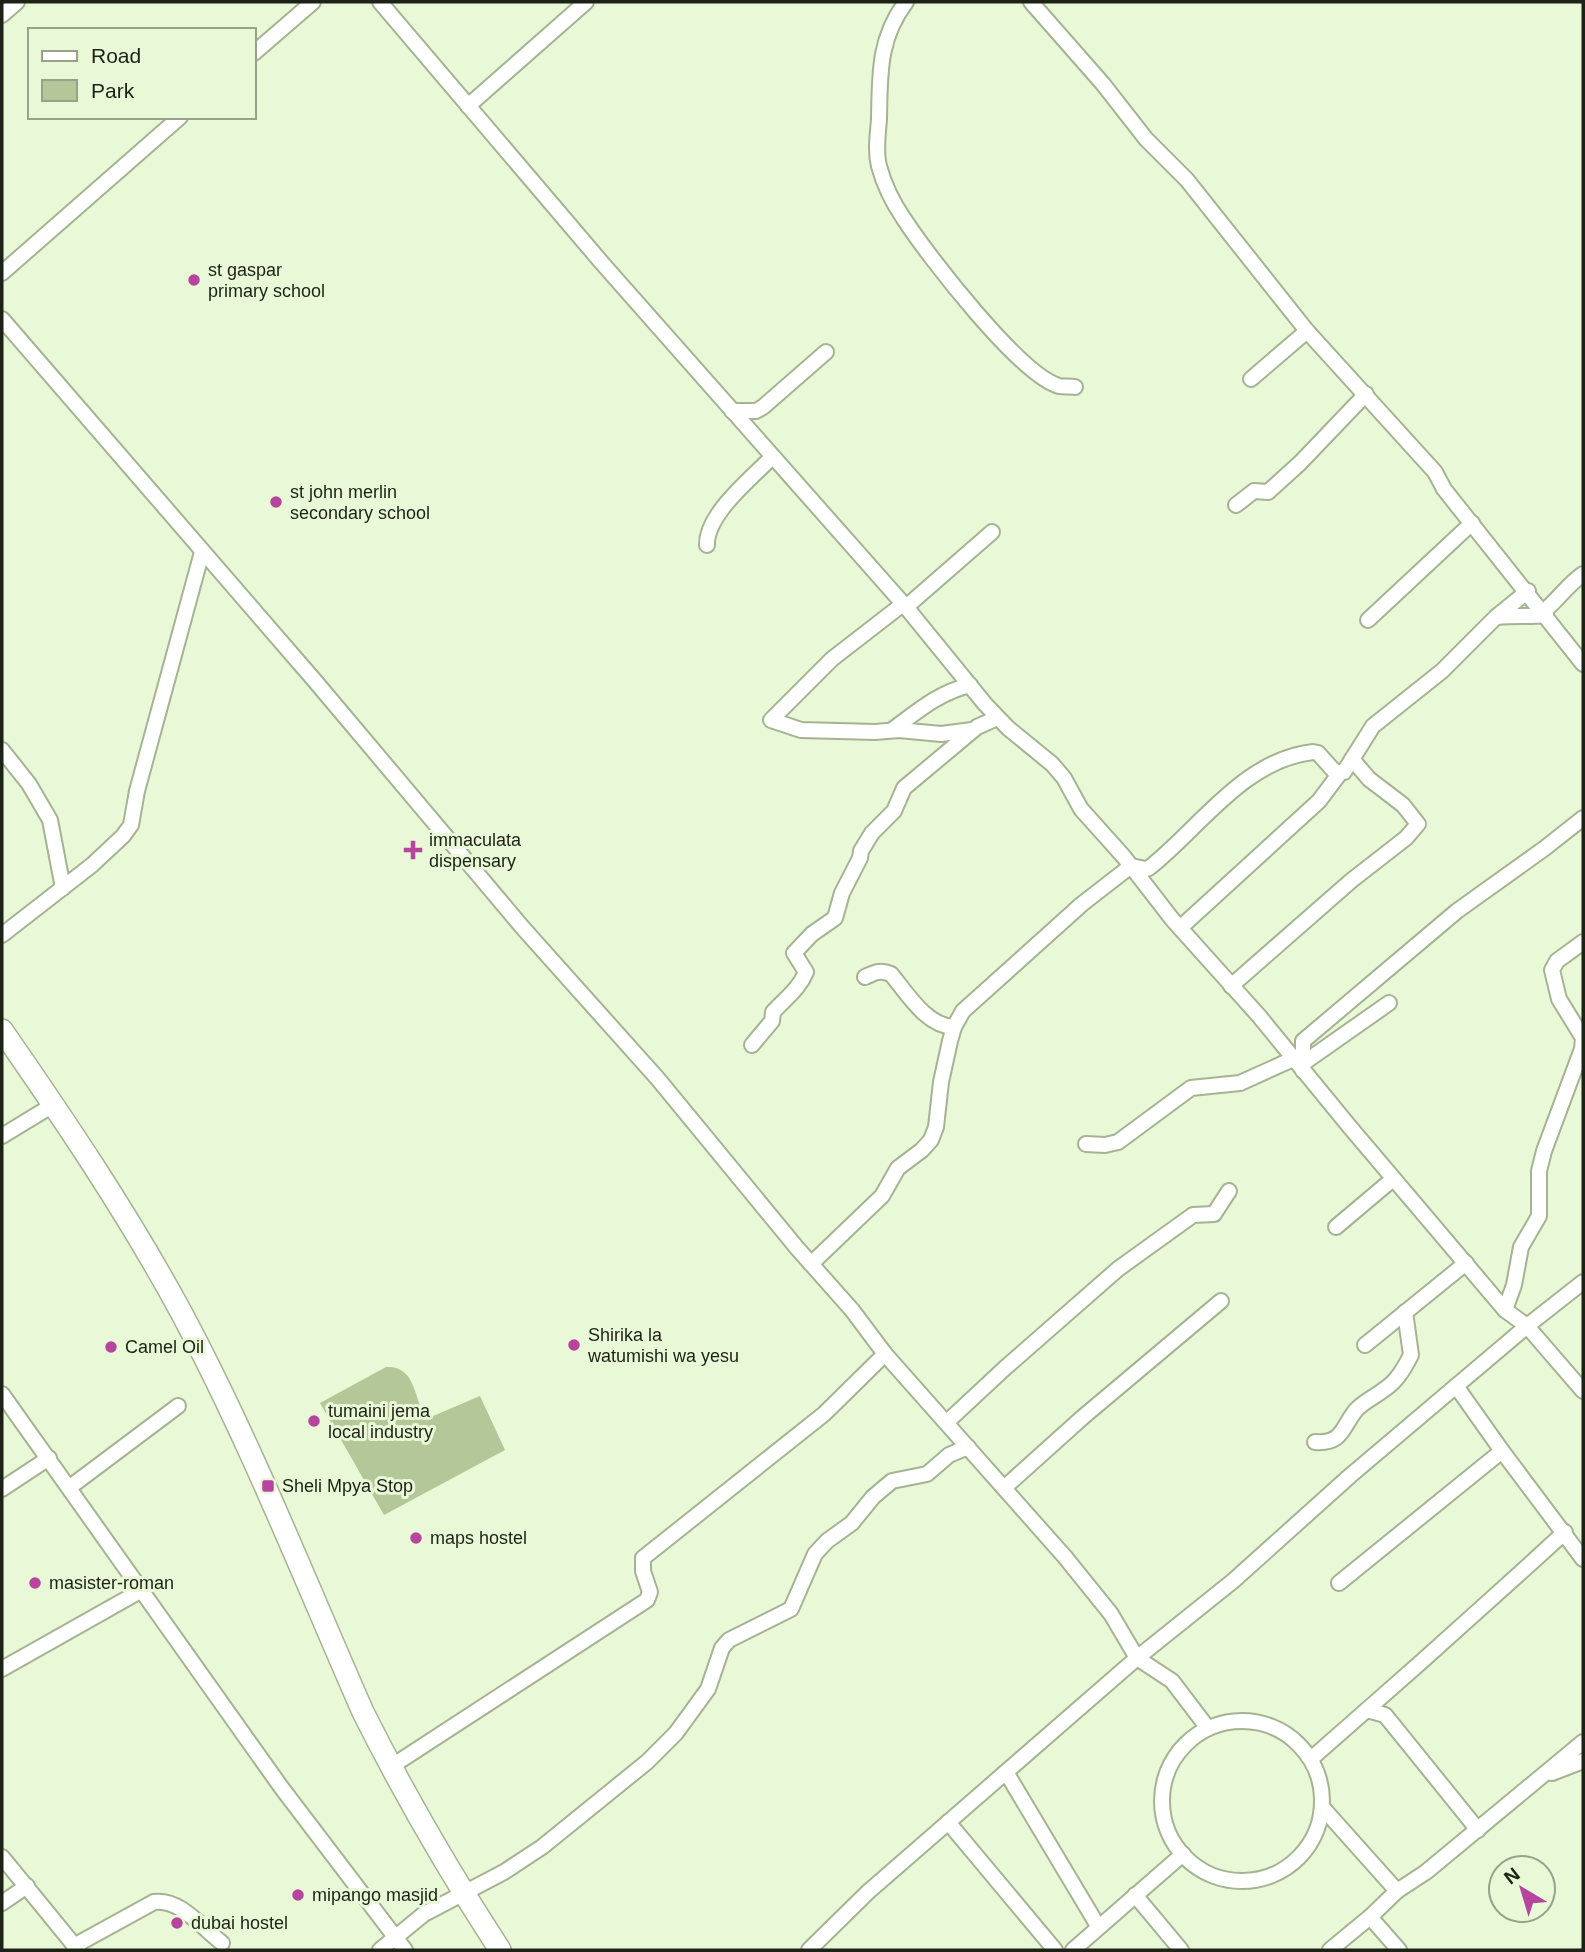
<svg xmlns="http://www.w3.org/2000/svg" width="1585" height="1952" viewBox="0 0 1585 1952" font-family="Arial,sans-serif">
<style>
.green{fill:#b3c798}
.lines{fill:none;stroke-linecap:round;stroke-linejoin:round}
.minor-casing{stroke:#a5b392;stroke-width:18}
.highway-casing{stroke:#a5b392;stroke-width:24}
.minor{stroke:#fff;stroke-width:14}
.highway{stroke:#fff;stroke-width:21}
.poi-dot{fill:#b7459f;stroke:#e9f8d6;stroke-width:2.5}
.labels{text-anchor:middle;stroke-width:6;stroke-linejoin:round;paint-order:stroke}
.poi-label{font-size:18px;fill:#1c2215;stroke:#e9f8d6;text-anchor:start}
</style>
<rect width="100%" height="100%" fill="#e9f8d6"/>
<path class="green" d="M386 1367C416 1365 414 1399 426 1419L480 1396 505 1450 384 1515 320 1403Z"/>
<g class="lines">
<g class="minor-casing">
<g id="minor">
<path d="M380 2 602 263 906 607 985 704 1008 728 1052 764 1064 778 1081 809 1124 857 1172 919 1259 1016 1349 1126 1505 1310 1527 1326 1583 1391"/>
<path d="M906 2C878 39 880 75 879 119 878 134 875 151 879 166 884 185 893 203 904 219 928 256 1020 375 1059 386 1064 387 1070 386 1075 387"/>
<path d="M1031 2 1103 84 1146 139 1187 180 1307 331 1435 472 1444 489 1583 664"/>
<path d="M2 15 17 2"/>
<path d="M254 53 313 2"/>
<path d="M468 106 586 2"/>
<path d="M2 273 180 117"/>
<path d="M2 319 315 681 523 928 658 1079 797 1248 852 1310 885 1354 1065 1557 1111 1614 1137 1658 1172 1681 1207 1727"/>
<path d="M1251 379 1307 331"/>
<path d="M732 411H756L763 407 826 352"/>
<path d="M1236 505 1254 491 1268 492 1300 463 1366 394"/>
<path d="M707 545C706 514 752 478 772 457"/>
<path d="M903 604 832 659 771 720 801 730 875 732 899 730 941 734 972 730"/>
<path d="M906 607 992 532"/>
<path d="M1543 612C1558 600 1568 584 1583 574"/>
<path d="M1497 617C1514 615 1529 617 1546 615"/>
<path d="M1368 620 1472 523"/>
<path d="M892 730C918 711 938 693 970 685"/>
<path d="M2 750 29 784 50 820 63 888"/>
<path d="M1180 928 1319 801 1340 773"/>
<path d="M2 935 92 865 123 836 131 825 137 791 202 552"/>
<path d="M865 977C874 973 880 969 891 974 907 993 926 1026 954 1027"/>
<path d="M1231 986 1352 880 1406 838 1418 824 1403 805 1369 779 1352 759"/>
<path d="M752 1045 772 1021 773 1012C786 998 799 989 806 972L794 953 812 934 835 918 842 893 860 858 861 851 872 833 894 811 904 788 977 727 997 718"/>
<path d="M1305 1062 1389 1003"/>
<path d="M1303 1071V1041L1457 911 1545 848 1583 818"/>
<path d="M2 1136 53 1105"/>
<path d="M1086 1144 1105 1145 1118 1142 1191 1088 1240 1083 1293 1059"/>
<path d="M1336 1227 1393 1179"/>
<path d="M811 1264 882 1196 898 1168 922 1150 931 1140 936 1127 941 1082 950 1041 954 1027 963 1011 1082 904 1131 866 1146 869 1149 868C1200 828 1243 760 1313 752L1318 753 1335 772H1344L1373 726 1442 671 1496 617 1528 591"/>
<path d="M1505 1310 1514 1285 1521 1247 1539 1216V1171L1544 1151 1582 1049 1583 1038 1559 999 1552 970 1557 961 1583 942"/>
<path d="M1365 1345 1466 1263"/>
<path d="M1456 1386 1502 1451 1583 1559"/>
<path d="M2 1394 281 1787 405 1950"/>
<path d="M947 1422 1005 1368 1118 1269 1193 1215 1214 1214 1229 1191"/>
<path d="M1315 1442C1343 1444 1342 1427 1356 1410 1367 1398 1386 1392 1396 1379 1402 1372 1407 1363 1411 1355L1405 1312"/>
<path d="M70 1487 178 1406"/>
<path d="M1004 1488 1083 1417 1221 1301"/>
<path d="M2 1489 49 1458"/>
<path d="M1339 1583 1502 1451"/>
<path d="M2 1669 142 1590"/>
<path d="M1367 1710 1385 1715 1478 1830"/>
<circle cx="1242" cy="1801" r="80"/>
<path d="M1312 1758C1397 1684 1481 1609 1565 1532"/>
<path d="M392 1766 647 1600 650 1592 643 1571V1558L824 1414 885 1354"/>
<path d="M1006 1772 1098 1926"/>
<path d="M1552 1773 1583 1761"/>
<path d="M1322 1807 1397 1891"/>
<path d="M948 1822 1055 1950"/>
<path d="M2 1857 78 1950"/>
<path d="M1135 1895 1181 1950"/>
<path d="M2 1903 27 1886"/>
<path d="M1370 1917 1399 1950"/>
<path d="M74 1946 154 1902C180 1898 202 1928 222 1943"/>
<path d="M380 1950 424 1914 504 1872 542 1847 647 1762 676 1733 708 1689 722 1648 729 1640 791 1609 815 1554 827 1541 852 1523 873 1497 892 1481 927 1474 949 1455 968 1447"/>
<path d="M809 1950 868 1892 1137 1658 1233 1581 1351 1475 1527 1326 1583 1282"/>
<path d="M1073 1950 1183 1854"/>
<path d="M1330 1950 1370 1917 1397 1891 1426 1872 1583 1742"/>
</g>
</g>
<g class="highway-casing">
<path id="highway" d="M2 1030C65 1121 128 1214 181 1312 250 1441 304 1578 363 1712 404 1794 450 1873 500 1950"/>
</g>
<use href="#minor" class="minor"/>
<use href="#highway" class="highway"/>
</g>
<g class="poi-dot">
<circle cx="194" cy="280" r="7"/>
<circle cx="276" cy="502" r="7"/>
<path d="M409.5 839.5h7v7h7v7h-7v7h-7v-7h-7v-7h7z"/>
<circle cx="574" cy="1345" r="7"/>
<circle cx="111" cy="1347" r="7"/>
<circle cx="314" cy="1421" r="7"/>
<rect x="261" y="1479" width="14" height="14" rx="3.5"/>
<circle cx="416" cy="1538" r="7"/>
<circle cx="35" cy="1583" r="7"/>
<circle cx="298" cy="1895" r="7"/>
<circle cx="177" cy="1923" r="7"/>
</g>
<g class="labels">
<g class="poi-label">
<text x="208" y="276">st gaspar<tspan x="208" dy="21">primary school</tspan></text>
<text x="290" y="498">st john merlin<tspan x="290" dy="21">secondary school</tspan></text>
<text x="429" y="846">immaculata<tspan x="429" dy="21">dispensary</tspan></text>
<text x="588" y="1341">Shirika la<tspan x="588" dy="21">watumishi wa yesu</tspan></text>
<text x="125" y="1353">Camel Oil</text>
<text x="328" y="1417">tumaini jema<tspan x="328" dy="21">local industry</tspan></text>
<text x="282" y="1492">Sheli Mpya Stop</text>
<text x="430" y="1544">maps hostel</text>
<text x="49" y="1589">masister-roman</text>
<text x="312" y="1901">mipango masjid</text>
<text x="191" y="1929">dubai hostel</text>
</g>
</g>
<rect width="1585" height="1952" fill="none" stroke="#1c2215" stroke-width="7"/>
<rect x="28" y="28" width="228" height="91" fill="#e9f8d6" stroke="#97a289" stroke-width="2"/>
<rect x="42" y="51" width="35" height="10" fill="#ffffff" stroke="#97a289" stroke-width="2"/>
<text x="91" y="63" font-size="21" fill="#1c2215">Road</text>
<rect x="42" y="80" width="35" height="21" fill="#b3c798" stroke="#97a289" stroke-width="2"/>
<text x="91" y="98" font-size="21" fill="#1c2215">Park</text>
<g transform="translate(1522 1889) rotate(322)"><circle r="33" fill="#e9f8d6" stroke="#97a289" stroke-width="2"/>
<path d="M0-5L12 26L0 18L-12 26Z" fill="#b7459f"/>
<text y="-10" font-size="19" font-weight="bold" text-anchor="middle" fill="#1c2215">N</text>
</g>
</svg>
